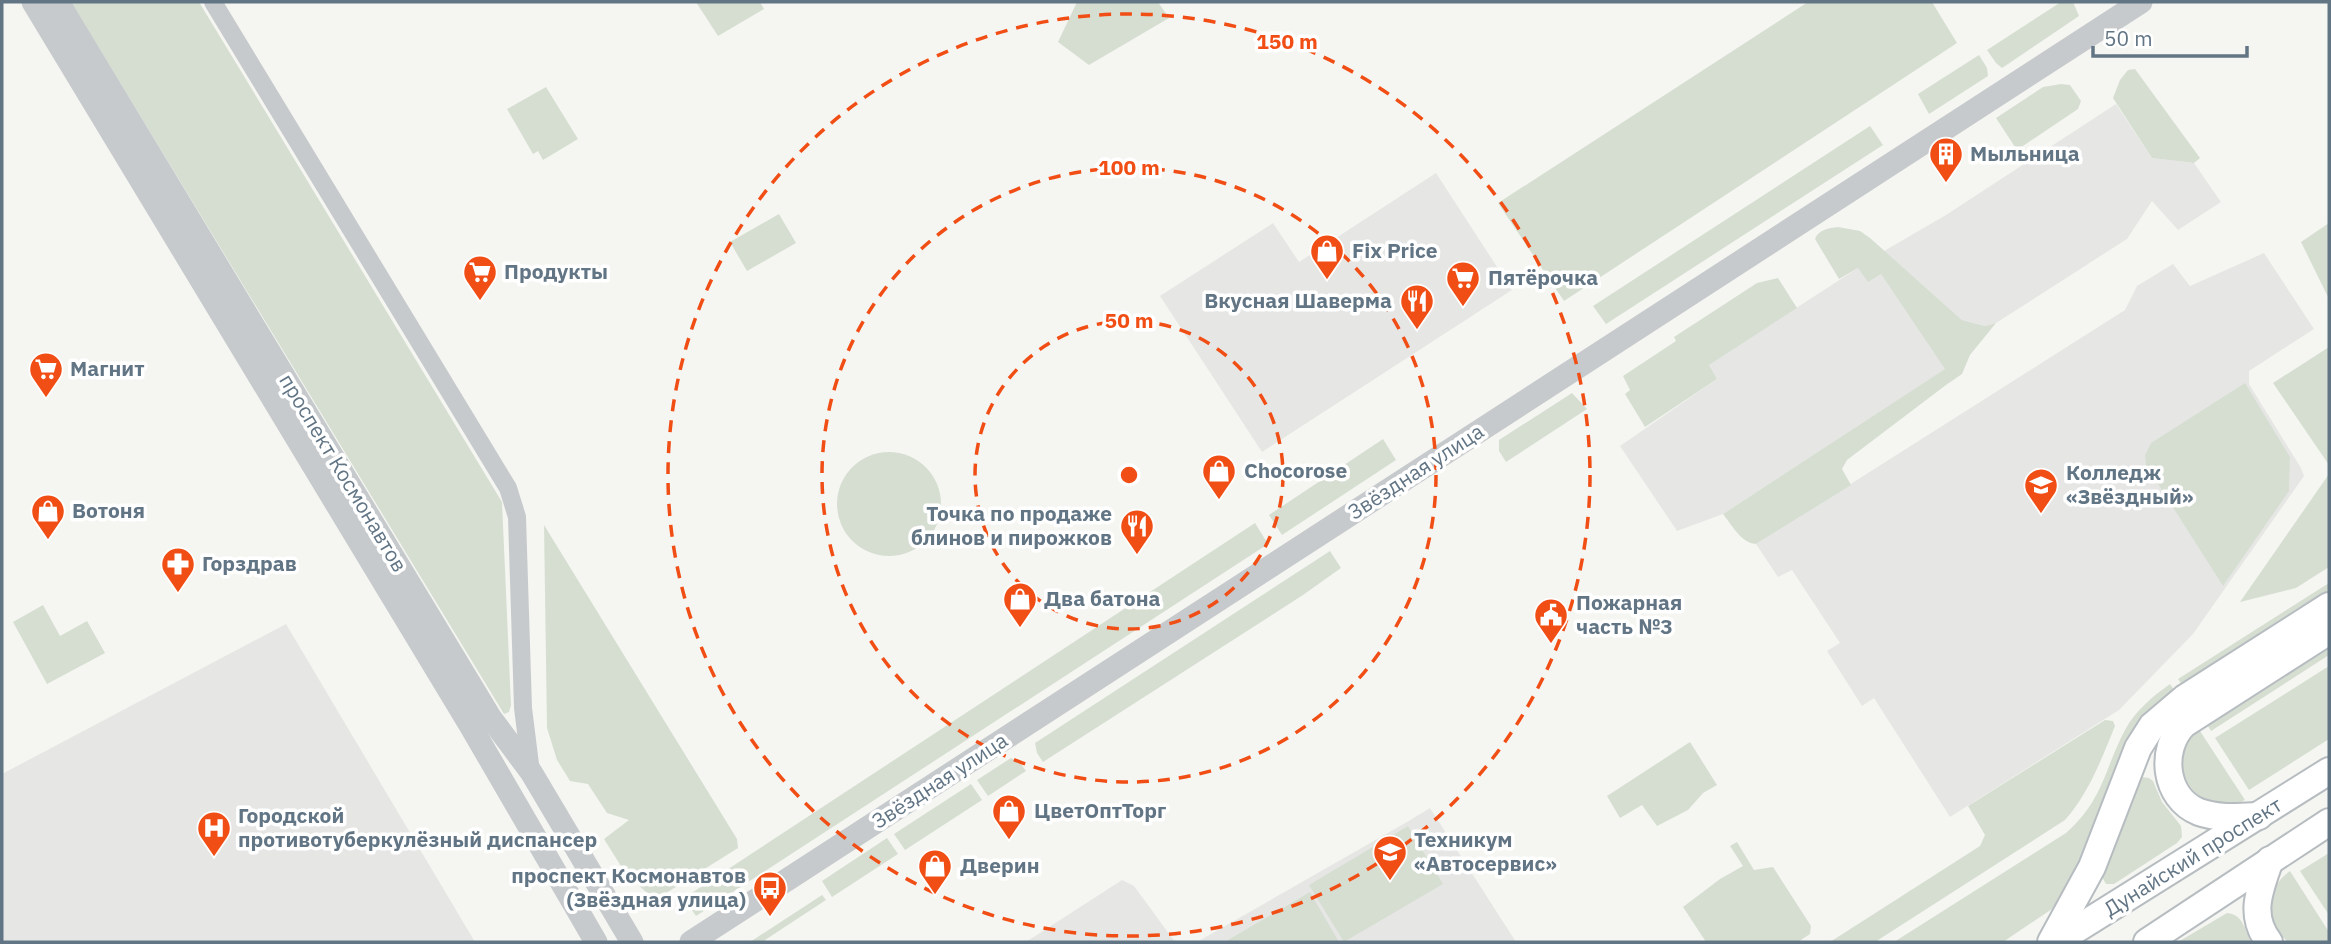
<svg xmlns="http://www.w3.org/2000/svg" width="2331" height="944" viewBox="0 0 2331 944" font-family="'IBM Plex Sans',sans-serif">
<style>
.built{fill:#e6e7e5}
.green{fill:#d6ded2}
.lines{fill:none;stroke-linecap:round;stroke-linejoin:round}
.secondary-casing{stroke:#b6bcc0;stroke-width:30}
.minor{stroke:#c7cacd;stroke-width:18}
.tertiary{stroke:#c7cacd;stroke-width:23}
.secondary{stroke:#fff;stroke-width:26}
.ring{fill:none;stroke:#f14e16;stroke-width:3.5;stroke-dasharray:12 9}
.labels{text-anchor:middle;stroke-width:7;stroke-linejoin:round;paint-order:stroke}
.poi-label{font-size:21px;font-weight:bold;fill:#627585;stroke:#fff;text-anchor:start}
.street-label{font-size:21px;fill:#627585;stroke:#fff}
.centre{fill:#f14e16;stroke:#fff;stroke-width:3.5}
.ring-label{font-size:21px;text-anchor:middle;font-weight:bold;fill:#f14e16;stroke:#fff;stroke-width:7;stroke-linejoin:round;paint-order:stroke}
</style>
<rect width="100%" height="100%" fill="#f5f6f1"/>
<g class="built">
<path d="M2116 104 2152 158 2194 163 2221 202 2178 230 2152 201 2127 239 1996 323 1985 326 1962 320 1884 251 1946 215Z"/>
<path d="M1436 173 1512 290 1262 452 1160 296 1273 223 1299 262Z"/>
<path d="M2264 253 2314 329 2249 371V384L2301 468 2304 476 2193 634 2119 710 1950 817 1874 698 1862 706 1827 651 1840 643 1792 570 1778 577 1756 544 2125 310 2137 286 2173 264 2190 286Z"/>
<path d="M1858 268 1881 273 1946 369 1723 514 1677 531 1620 446 1717 379 1708 365Z"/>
<path d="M286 624 475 942H2V774Z"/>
<path d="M1430 808 1516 942H1197L1407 822Z"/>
<path d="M1122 880 1134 886 1175 942H1026Z"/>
</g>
<g class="green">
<path d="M71 2H199L502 502 511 705 509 712 504 714 498 704Z"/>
<path d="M696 2H760L764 9 718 36Z"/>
<path d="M1077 2H1158L1169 18 1089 65 1058 42Z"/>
<path d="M1808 2H1932L1957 43 1564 301 1498 203Z"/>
<path d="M2061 2H2073L2079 16 2002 68 1996 63 1987 50Z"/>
<path d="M1979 55 1987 68 1988 76 1929 114 1918 94Z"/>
<path d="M2135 69 2200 158 2194 163 2152 158 2113 98 2120 80 2128 70Z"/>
<path d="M2061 84 2070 85 2081 101 2078 109 2017 150 1996 118 2043 87Z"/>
<path d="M546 87 578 139 543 160 538 151 533 154 507 109Z"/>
<path d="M1870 126 1883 145 1606 324 1593 306Z"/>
<path d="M779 214 796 243 747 271 730 242Z"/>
<path d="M2329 223V299L2301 242Z"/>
<path d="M1838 227 1860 231 1870 238 1962 320 1985 326 1996 323 1970 355 1962 374 1946 385 1847 460 1842 469 1851 485 1756 544C1741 543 1732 525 1723 514L1945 369 1881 274 1868 282 1858 268 1839 279 1815 239C1818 230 1829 228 1838 227Z"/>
<path d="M1778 278 1797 308 1709 365 1717 379 1645 427 1625 394 1630 390 1623 376 1676 341 1674 337 1757 283Z"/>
<path d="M2329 347V465L2273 383Z"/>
<path d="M2245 383 2290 457 2289 491 2223 586 2146 465 2145 455 2151 443Z"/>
<path d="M1572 393 1587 409 1506 462 1499 451V440Z"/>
<path d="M1383 439 1396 460 1282 535 1269 515Z"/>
<circle cx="889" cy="504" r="52"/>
<path d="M2329 474V567L2296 588 2240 602Z"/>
<path d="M1255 523 1268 544 696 916 684 898Z"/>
<path d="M544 525 737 839 738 848 655 900 626 874 604 839 629 820 607 813 588 784 570 781 557 760 547 728Z"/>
<path d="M1330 551 1341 568 1303 595 1043 762 1037 753 1035 743Z"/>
<path d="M2329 583V593L2183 686 2178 679Z"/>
<path d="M43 605 60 636 87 621 105 653 47 684 13 622Z"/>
<path d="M2329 644V655L2211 731 2206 723Z"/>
<path d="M2329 666V739L2249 790 2215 738Z"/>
<path d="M2170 684 2175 691 2075 877 2052 909 2003 942H1894L2066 833C2104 799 2103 772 2125 730 2135 711 2153 696 2170 684Z"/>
<path d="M2105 720 2113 721 2115 726C2101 760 2089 793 2065 820L1875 942H1830L1980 846 1985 835 1968 806Z"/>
<path d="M2198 728 2245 800C2216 817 2178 795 2181 761 2182 756 2181 749 2184 745 2187 739 2193 733 2198 728Z"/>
<path d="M1690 742 1717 785 1703 793 1688 810 1657 826 1642 805 1620 818 1607 796Z"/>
<path d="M1011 758 1021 764 1026 771 988 796 977 780Z"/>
<path d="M2142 777 2149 778 2153 781 2162 802 2181 826 2182 837 2177 843 2114 884H2106L2101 875 2138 780Z"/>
<path d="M971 784 982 800 905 850 894 834Z"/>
<path d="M1408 826 1443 884 1344 942 1309 885Z"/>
<path d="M887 838 898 854 832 897 822 881Z"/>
<path d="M1737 842 1754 870 1773 867 1811 926 1810 934 1798 942H1706L1683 907 1720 879 1743 866 1730 846Z"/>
<path d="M2329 853V915L2300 871Z"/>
<path d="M2290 871 2329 932V942H2288C2265 923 2264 889 2290 871Z"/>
<path d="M1310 892 1339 942H1229L1228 940Z"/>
<path d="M822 895 826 900 765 940V942H750Z"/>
<path d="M2227 913C2244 915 2244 929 2251 942H2178Z"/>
</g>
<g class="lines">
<g class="secondary-casing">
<g id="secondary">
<path d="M2259 816C2239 817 2219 819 2199 812 2164 798 2159 749 2184 724L2329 631"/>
<path d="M2051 942 2092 867 2138 748 2152 726 2185 698 2329 606"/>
<path d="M2056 942 2329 771"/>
<path d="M2147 942 2329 822"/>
<path d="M2269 942C2248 915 2260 889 2270 860"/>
</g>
</g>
<path class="minor" d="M213 2 508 488 517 517 523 708 531 772"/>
<g class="tertiary">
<path d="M33 2 470 725 596 942"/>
<path d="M58 2 490 717 531 772 632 942"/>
<path d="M691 942 2141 2"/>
</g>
<use href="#secondary" class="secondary"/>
</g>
<g class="ring">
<circle cx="1129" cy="475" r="154"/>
<circle cx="1129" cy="475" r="307"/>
<circle cx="1129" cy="475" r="461"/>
</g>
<defs>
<g id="building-pin" transform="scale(1.75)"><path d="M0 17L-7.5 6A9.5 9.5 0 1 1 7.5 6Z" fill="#f14e16" stroke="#fff"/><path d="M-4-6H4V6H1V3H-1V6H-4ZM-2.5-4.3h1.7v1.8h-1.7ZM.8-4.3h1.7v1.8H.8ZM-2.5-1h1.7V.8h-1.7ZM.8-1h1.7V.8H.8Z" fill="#fff"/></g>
<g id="shop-pin" transform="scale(1.75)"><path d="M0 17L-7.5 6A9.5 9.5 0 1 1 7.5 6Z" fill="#f14e16" stroke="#fff"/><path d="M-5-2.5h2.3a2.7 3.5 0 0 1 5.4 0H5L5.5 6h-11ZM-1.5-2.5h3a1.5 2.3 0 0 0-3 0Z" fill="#fff"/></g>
<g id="supermarket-pin" transform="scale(1.75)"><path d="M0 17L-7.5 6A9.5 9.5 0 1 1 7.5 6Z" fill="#f14e16" stroke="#fff"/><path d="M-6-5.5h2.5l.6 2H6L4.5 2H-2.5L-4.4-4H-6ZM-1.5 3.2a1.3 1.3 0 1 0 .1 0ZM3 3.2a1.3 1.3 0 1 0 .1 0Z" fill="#fff"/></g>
<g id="restaurant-pin" transform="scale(1.75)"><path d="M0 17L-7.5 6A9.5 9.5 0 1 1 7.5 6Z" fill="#f14e16" stroke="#fff"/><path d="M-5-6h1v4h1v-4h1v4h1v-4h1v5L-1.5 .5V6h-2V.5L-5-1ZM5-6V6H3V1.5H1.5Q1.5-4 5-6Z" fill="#fff"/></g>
<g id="university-pin" transform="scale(1.75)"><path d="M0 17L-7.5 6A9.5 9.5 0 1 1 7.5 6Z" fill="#f14e16" stroke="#fff"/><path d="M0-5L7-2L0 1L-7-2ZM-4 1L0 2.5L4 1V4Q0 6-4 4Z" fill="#fff"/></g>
<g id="pharmacy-pin" transform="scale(1.75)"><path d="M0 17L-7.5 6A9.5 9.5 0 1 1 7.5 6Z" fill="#f14e16" stroke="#fff"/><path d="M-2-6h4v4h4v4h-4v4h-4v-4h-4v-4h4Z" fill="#fff"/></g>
<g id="civic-pin" transform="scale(1.75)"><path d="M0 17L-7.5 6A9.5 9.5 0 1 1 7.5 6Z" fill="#f14e16" stroke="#fff"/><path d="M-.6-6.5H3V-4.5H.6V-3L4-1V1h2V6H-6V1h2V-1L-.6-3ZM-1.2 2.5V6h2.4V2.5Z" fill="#fff"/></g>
<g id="hospital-pin" transform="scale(1.75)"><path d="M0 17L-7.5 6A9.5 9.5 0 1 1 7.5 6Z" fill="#f14e16" stroke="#fff"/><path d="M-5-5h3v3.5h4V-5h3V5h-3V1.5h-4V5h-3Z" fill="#fff"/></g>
<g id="bus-pin" transform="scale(1.75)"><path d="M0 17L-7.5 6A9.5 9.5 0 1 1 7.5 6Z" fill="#f14e16" stroke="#fff"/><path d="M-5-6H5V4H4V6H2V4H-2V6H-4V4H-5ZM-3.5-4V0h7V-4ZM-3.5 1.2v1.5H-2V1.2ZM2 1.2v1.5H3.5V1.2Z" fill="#fff"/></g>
</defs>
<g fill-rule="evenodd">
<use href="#building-pin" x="1946" y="154"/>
<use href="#shop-pin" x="1327" y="251"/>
<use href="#supermarket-pin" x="480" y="272"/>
<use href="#supermarket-pin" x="1463" y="278"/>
<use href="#restaurant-pin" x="1417" y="301"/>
<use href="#supermarket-pin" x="46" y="369"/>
<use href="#shop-pin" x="1219" y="471"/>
<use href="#university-pin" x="2041" y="485"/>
<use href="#shop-pin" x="48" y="511"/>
<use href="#restaurant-pin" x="1137" y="526"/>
<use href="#pharmacy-pin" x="178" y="564"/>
<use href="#shop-pin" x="1020" y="599"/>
<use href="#civic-pin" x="1551" y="615"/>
<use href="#shop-pin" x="1009" y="811"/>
<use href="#hospital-pin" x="214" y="828"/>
<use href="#university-pin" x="1390" y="852"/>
<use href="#shop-pin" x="935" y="866"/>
<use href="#bus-pin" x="770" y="888"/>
</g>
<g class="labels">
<g class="poi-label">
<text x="1970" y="161">Мыльница</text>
<text x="1352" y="258">Fix Price</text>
<text x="504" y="279">Продукты</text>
<text x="1488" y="285">Пятёрочка</text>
<text x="1392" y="308" text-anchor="end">Вкусная Шаверма</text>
<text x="70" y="376">Магнит</text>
<text x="1244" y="478">Chocorose</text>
<text x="2066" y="480">Колледж<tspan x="2066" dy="24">«Звёздный»</tspan></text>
<text x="72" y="518">Вотоня</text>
<text x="1112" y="521" text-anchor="end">Точка по продаже<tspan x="1112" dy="24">блинов и пирожков</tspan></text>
<text x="202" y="571">Горздрав</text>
<text x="1044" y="606">Два батона</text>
<text x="1576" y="610">Пожарная<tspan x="1576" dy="24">часть №3</tspan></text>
<text x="1034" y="818">ЦветОптТорг</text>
<text x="238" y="823">Городской<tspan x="238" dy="24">противотуберкулёзный диспансер</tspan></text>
<text x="1414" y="847">Техникум<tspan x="1414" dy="24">«Автосервис»</tspan></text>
<text x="960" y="873">Дверин</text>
<text x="746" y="883" text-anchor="end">проспект Космонавтов<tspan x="746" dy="24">(Звёздная улица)</tspan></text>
</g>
<g class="street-label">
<text transform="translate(1416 472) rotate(-33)" y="7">Звёздная улица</text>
<text transform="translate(343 473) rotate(59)" y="7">проспект Космонавтов</text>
<text transform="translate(940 781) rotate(-33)" y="7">Звёздная улица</text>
<text transform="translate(2193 857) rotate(-32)" y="7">Дунайский проспект</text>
</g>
</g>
<circle cx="1129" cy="475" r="10" class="centre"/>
<g class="ring-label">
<text x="1287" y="49">150 m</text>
<text x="1129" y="175">100 m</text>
<text x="1129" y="328">50 m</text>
</g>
<rect width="2331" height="944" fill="none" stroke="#627585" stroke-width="7"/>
<path d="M2093 46v10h154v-10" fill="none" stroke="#627585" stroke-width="3.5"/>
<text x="2104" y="46" font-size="21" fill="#627585" stroke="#ffffff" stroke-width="5" paint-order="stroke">50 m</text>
</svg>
